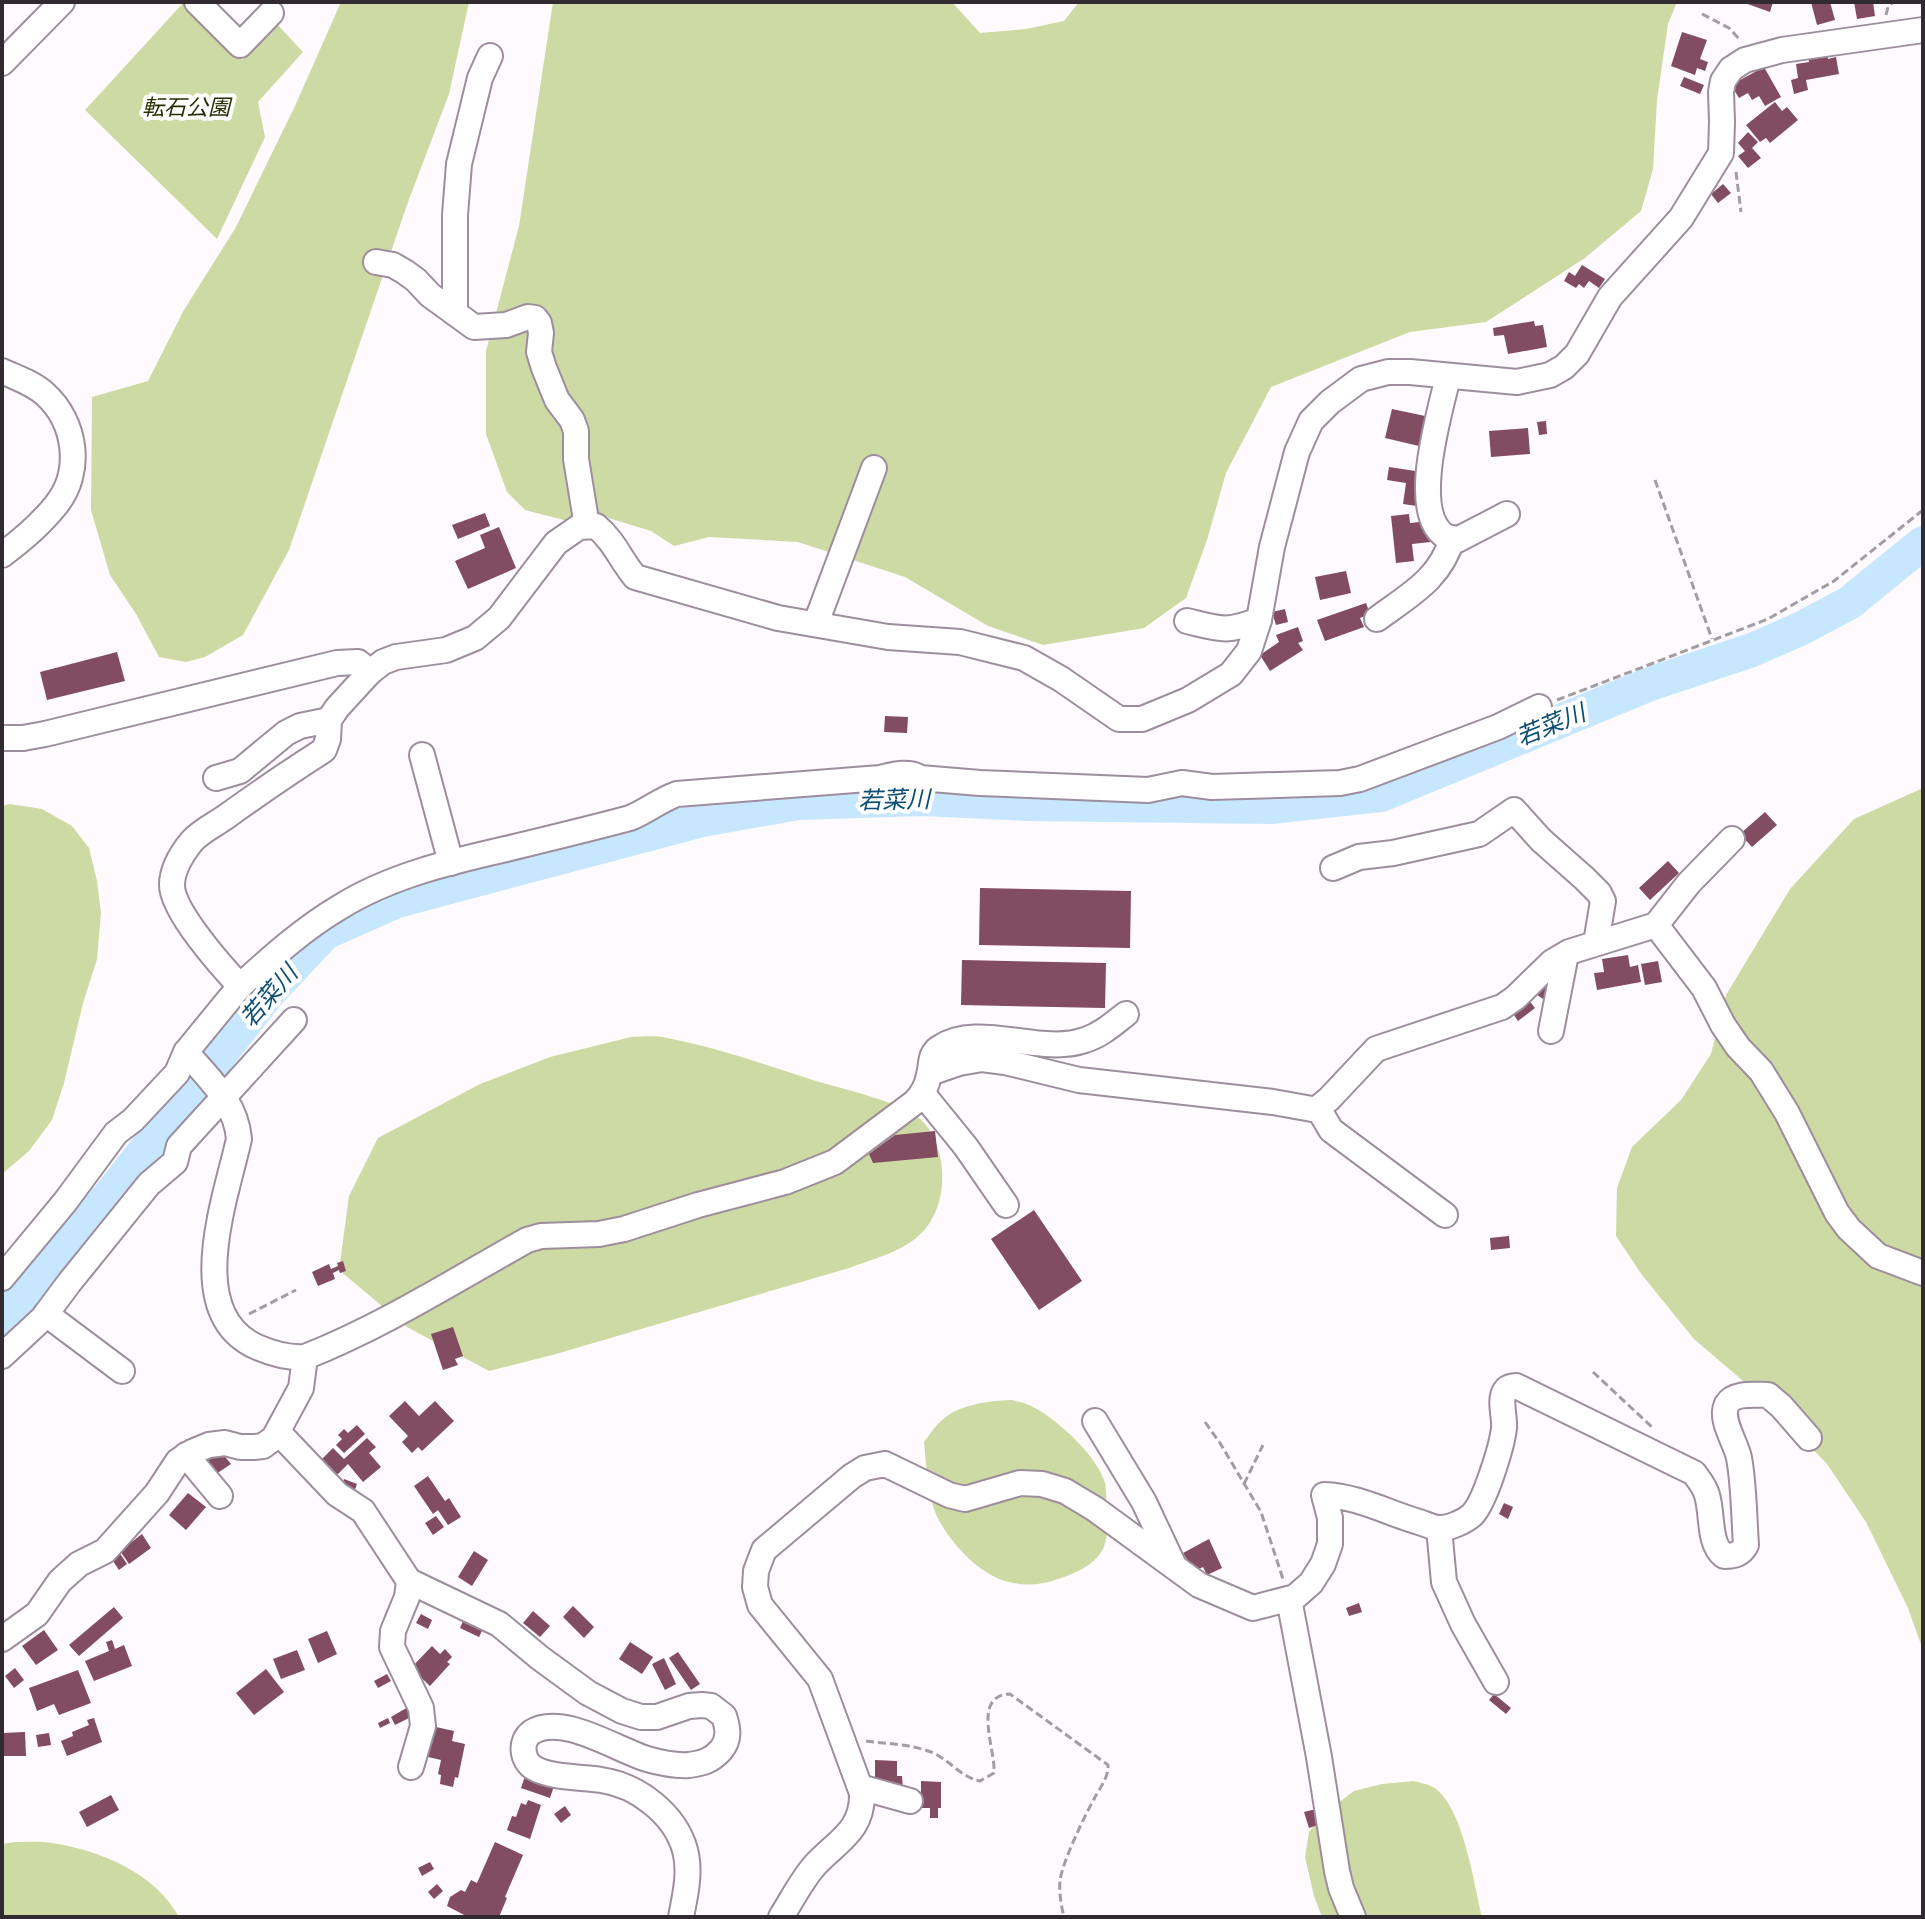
<svg xmlns="http://www.w3.org/2000/svg" width="1925" height="1919" viewBox="0 0 1925 1919" font-family="'Roboto Serif','Noto Sans JP',serif">
<style>
.green{fill:#cedaa3}
.lines{fill:none;stroke-linecap:round;stroke-linejoin:round}
.river{stroke:#c7e7fe;stroke-width:34}
.building{fill:#824c61}
.minor-casing{stroke:#9d8e9d;stroke-width:28}
.path{stroke:#a29da2;stroke-width:3;stroke-dasharray:8 4;stroke-linecap:butt}
.minor{stroke:#fff;stroke-width:24}
.labels{text-anchor:middle;stroke-width:8;stroke-linejoin:round;paint-order:stroke}
.park-label{font-size:22px;font-style:italic;fill:#272e01;stroke:#fff}
.water-label{font-size:24px;font-style:italic;fill:#0c4f73;stroke:#fff}
</style>
<rect width="100%" height="100%" fill="#fefafe"/>
<g class="green">
<path d="M184 2H187L242 60 276 23 303 52 258 102 265 137 217 239 85 110Z"/>
<path d="M341 2H469L449 94 408 202 289 550 243 635 205 657 186 662 159 657 136 614 110 575 91 510 92 397 148 381 184 310 236 227 295 106Z"/>
<path d="M553 2H952L980 33 1026 29 1064 21 1079 2H1677L1668 24 1657 100 1653 169 1641 211 1585 258 1486 322 1410 332 1271 387 1226 473 1207 540 1186 598 1144 628 1043 645 988 626 905 577 798 542 709 537 674 546 651 531 605 517 564 520 525 510 507 492 486 434V351L519 226Z"/>
<path d="M1923 788V1650L1908 1608 1866 1522 1827 1464 1763 1398 1694 1339 1642 1275 1616 1236 1617 1188 1632 1147 1681 1100 1711 1054 1726 995 1790 889 1854 819Z"/>
<path d="M10 804 42 809 72 826 89 848 97 881 101 913 97 959 83 1003 64 1083 52 1120 29 1151 2 1174V806Z"/>
<path d="M631 1037C642 1037 655 1035 667 1038 717 1047 765 1065 813 1080 840 1089 908 1102 925 1124 940 1142 945 1170 941 1193 931 1245 893 1252 849 1268L556 1354 489 1371 407 1327 339 1270 349 1196 378 1138 480 1084 550 1057Z"/>
<path d="M1012 1400C1019 1402 1028 1404 1035 1408 1058 1420 1098 1457 1105 1483 1107 1492 1106 1504 1107 1513 1108 1525 1108 1538 1103 1549 1095 1565 1074 1574 1058 1579 1016 1594 983 1577 956 1545 946 1533 936 1518 932 1503 927 1483 926 1462 924 1442 929 1436 934 1427 940 1422 958 1404 988 1401 1012 1400Z"/>
<path d="M1414 1781C1420 1783 1428 1784 1433 1787 1463 1805 1474 1884 1482 1917H1322L1314 1896 1305 1857 1309 1832 1326 1812 1354 1791 1382 1784Z"/>
<path d="M14 1842C26 1842 40 1841 52 1843 100 1850 155 1873 179 1917H2V1844Z"/>
</g>
<g class="lines">
<path class="river" d="M2 1318 110 1195 267 995 325 933 397 901 702 820 798 803 923 799 1028 804 1270 807 1381 795 1650 684 1752 650 1800 629 1849 603 1923 543"/>
</g>
<g class="building">
<path d="M1742 2H1773L1770 12Z"/>
<path d="M1811 2H1830L1835 20 1817 25Z"/>
<path d="M1854 2H1873L1875 16 1857 19Z"/>
<path d="M1682 32 1707 40 1700 59 1708 62 1705 71 1697 68 1695 75 1671 66Z"/>
<path d="M1827 52 1828 59 1836 57 1839 74 1806 80 1808 90 1794 94 1791 80 1798 78 1796 64 1809 62 1808 55Z"/>
<path d="M1764 67 1781 97 1765 106 1759 96 1752 100 1748 93 1739 98 1731 85Z"/>
<path d="M1684 77 1704 85 1700 94 1680 86Z"/>
<path d="M1775 102 1782 111 1787 107 1798 120 1770 143 1766 138 1760 142 1746 125Z"/>
<path d="M1748 132 1758 142 1752 148 1761 158 1748 168 1738 156 1745 151 1738 143Z"/>
<path d="M1723 184 1731 193 1718 203 1711 194Z"/>
<path d="M1582 265 1605 279 1599 288 1589 281 1584 288 1579 284 1576 288 1564 281 1569 272 1575 276Z"/>
<path d="M1534 321 1535 326 1543 325 1547 347 1508 354 1504 335 1494 336 1493 328Z"/>
<path d="M1392 409 1425 416 1419 446 1385 438Z"/>
<path d="M1546 421 1547 434 1539 435 1537 422Z"/>
<path d="M1528 428 1530 454 1491 457 1489 431Z"/>
<path d="M1389 467 1422 472 1417 506 1403 504 1406 483 1387 480Z"/>
<path d="M485 513 490 526 458 539 452 525Z"/>
<path d="M1409 514 1410 523 1429 521 1431 542 1412 544 1414 561 1396 563 1391 516Z"/>
<path d="M499 527 516 568 468 589 455 561 485 548 480 535Z"/>
<path d="M1346 571 1351 593 1320 600 1315 577Z"/>
<path d="M1366 603 1370 614 1360 618 1364 627 1325 641 1317 620Z"/>
<path d="M1285 609 1288 622 1276 625 1272 612Z"/>
<path d="M1298 627 1303 641 1298 643 1303 650 1270 671 1260 655 1279 642 1276 635Z"/>
<path d="M117 652 125 681 47 700 40 672Z"/>
<path d="M885 716 908 717 907 733 884 732Z"/>
<path d="M1765 812 1777 825 1752 847 1740 834Z"/>
<path d="M1668 861 1679 873 1650 900 1639 888Z"/>
<path d="M980 888 1131 891 1130 948 979 945Z"/>
<path d="M1628 955 1630 967 1638 965 1641 982 1597 990 1594 973 1604 972 1602 959Z"/>
<path d="M962 960 1106 963 1105 1008 961 1005Z"/>
<path d="M1658 961 1662 982 1645 985 1641 964Z"/>
<path d="M1548 976 1556 981 1543 999 1536 994Z"/>
<path d="M1528 999 1535 1008 1518 1021 1512 1012Z"/>
<path d="M935 1131 938 1157 873 1163 869 1154 895 1135Z"/>
<path d="M1034 1210 1082 1281 1039 1310 991 1239Z"/>
<path d="M1509 1236 1510 1248 1491 1250 1490 1238Z"/>
<path d="M343 1261 346 1271 340 1273 339 1270 333 1273 335 1279 318 1286 312 1272 329 1264 331 1269 338 1266 337 1263Z"/>
<path d="M453 1327 463 1356 455 1359 458 1365 443 1370 431 1334Z"/>
<path d="M405 1401 419 1416 435 1401 454 1421 422 1451 418 1447 412 1453 402 1442 408 1436 389 1416Z"/>
<path d="M357 1425 365 1434 344 1453 336 1445 342 1439 338 1435 344 1429 348 1433Z"/>
<path d="M367 1438 376 1447 369 1453 381 1467 363 1482 348 1464 332 1480 317 1464 333 1448 344 1459Z"/>
<path d="M222 1453 231 1464 216 1474 204 1457Z"/>
<path d="M428 1476 445 1501 449 1498 461 1517 448 1525 438 1510 433 1514 414 1486Z"/>
<path d="M344 1479 357 1484 354 1492 342 1487Z"/>
<path d="M188 1493 206 1507 186 1530 169 1515Z"/>
<path d="M1504 1503 1513 1507 1508 1519 1499 1514Z"/>
<path d="M436 1516 444 1527 433 1535 425 1523Z"/>
<path d="M142 1534 151 1548 129 1564 120 1551Z"/>
<path d="M1209 1539 1222 1568 1207 1575 1203 1567 1197 1570 1191 1566 1183 1553Z"/>
<path d="M474 1551 488 1560 472 1586 458 1577Z"/>
<path d="M119 1552 127 1564 119 1570 111 1558Z"/>
<path d="M1359 1603 1362 1612 1349 1616 1346 1608Z"/>
<path d="M573 1606 594 1627 584 1638 563 1617Z"/>
<path d="M114 1607 123 1618 79 1656 69 1645Z"/>
<path d="M533 1611 550 1626 540 1637 523 1623Z"/>
<path d="M421 1614 432 1620 428 1629 416 1623Z"/>
<path d="M464 1619 484 1627 479 1637 460 1628Z"/>
<path d="M44 1630 58 1650 36 1665 22 1646Z"/>
<path d="M327 1631 337 1654 318 1663 308 1639Z"/>
<path d="M112 1640 115 1649 124 1645 132 1666 94 1681 85 1661 109 1651 106 1642Z"/>
<path d="M630 1642 653 1657 642 1674 619 1659Z"/>
<path d="M432 1646 440 1654 445 1649 452 1657 447 1662 450 1664 430 1686 411 1668Z"/>
<path d="M297 1650 305 1670 281 1679 273 1659Z"/>
<path d="M678 1652 700 1684 691 1690 669 1658Z"/>
<path d="M664 1658 676 1684 665 1690 652 1664Z"/>
<path d="M15 1668 24 1680 14 1688 5 1676Z"/>
<path d="M266 1669 284 1692 254 1715 236 1693Z"/>
<path d="M78 1670 91 1703 59 1715 54 1704 37 1711 29 1688Z"/>
<path d="M387 1674 391 1681 378 1688 374 1681Z"/>
<path d="M1494 1694 1511 1708 1506 1714 1489 1700Z"/>
<path d="M408 1707 413 1716 395 1725 391 1717Z"/>
<path d="M94 1718 102 1742 67 1756 61 1741 73 1736 72 1732 89 1725 87 1720Z"/>
<path d="M388 1718 390 1723 380 1728 378 1723Z"/>
<path d="M436 1727 454 1731 452 1741 465 1744 458 1778 455 1777 453 1787 440 1784 441 1775 438 1774 441 1760 428 1757Z"/>
<path d="M25 1732 26 1756H3L2 1733Z"/>
<path d="M49 1733 51 1745 38 1747 36 1735Z"/>
<path d="M875 1760 897 1761V1776H902L903 1790 875 1784Z"/>
<path d="M525 1776 554 1786 550 1798 521 1788Z"/>
<path d="M921 1781 941 1782V1808H938V1818H930V1808H921Z"/>
<path d="M111 1795 119 1810 87 1827 79 1812Z"/>
<path d="M528 1800 541 1805 530 1839 507 1830 512 1816 516 1817 521 1803 526 1805Z"/>
<path d="M565 1806 571 1815 561 1823 554 1814Z"/>
<path d="M1316 1809 1321 1824 1309 1828 1304 1812Z"/>
<path d="M495 1842 523 1855 505 1897 507 1898 499 1917H468L447 1906 450 1897 461 1890 465 1892 471 1880 477 1883Z"/>
<path d="M430 1862 434 1869 422 1876 418 1868Z"/>
<path d="M437 1884 443 1891 434 1899 428 1892Z"/>
</g>
<g class="lines">
<g class="minor-casing">
<g id="minor">
<path d="M197 2 240 45 271 13"/>
<path d="M2 63 62 2"/>
<path d="M376 262 393 265 405 272 416 280 430 295 474 327 506 325 528 317 535 318 539 323 541 333 539 352 544 368 557 400 572 420 576 431V459L587 526"/>
<path d="M455 313V215L459 164 480 78 490 56"/>
<path d="M2 371C17 378 33 383 45 394 76 422 83 472 56 505 41 524 21 541 2 555"/>
<path d="M1448 377C1440 412 1409 512 1445 536 1447 537 1456 539 1457 540L1507 514"/>
<path d="M1377 619C1409 595 1441 579 1452 538"/>
<path d="M1187 621C1220 629 1226 633 1259 620"/>
<path d="M816 623 874 468"/>
<path d="M2 738H23L45 734 337 663 358 662 370 672"/>
<path d="M422 755 451 863"/>
<path d="M216 778 240 771 286 733 300 726 329 720"/>
<path d="M1333 868 1359 857 1393 853 1479 834 1514 810 1541 840 1584 878 1599 893 1603 901 1596 943"/>
<path d="M1656 925 1704 988 1723 1025 1738 1047 1761 1071 1787 1113 1837 1213 1849 1229 1878 1256 1923 1273"/>
<path d="M240 986C272 957 303 929 340 907 390 876 449 862 506 849 547 839 589 829 630 818 647 811 660 800 677 794L880 778C892 775 910 770 920 778L980 783 1148 790 1182 783 1212 787 1340 783 1360 779 1498 727 1539 707"/>
<path d="M1126 1014C1113 1024 1101 1035 1085 1040 1040 1056 978 1021 939 1048 929 1055 932 1065 929 1075 927 1086 923 1094 915 1102L835 1162 785 1182 698 1205 624 1229 599 1234 541 1236 527 1240C454 1281 383 1326 305 1357 288 1358 273 1354 257 1347 182 1314 226 1198 239 1139 236 1102 209 1079 186 1052L240 986C222 967 172 911 172 885 172 870 182 853 192 841 201 831 216 824 227 816 259 793 291 771 324 750L328 739 329 720 337 708 370 672 383 662 396 657 446 650 475 638 499 618 556 543 579 527 596 526C615 542 620 559 635 577L778 618 888 637 960 642 1024 658 1061 679 1119 719H1142L1188 700 1231 674 1249 651 1259 620 1272 547 1297 452 1311 421 1330 402 1361 379 1388 372H1410L1517 382 1550 375 1564 367 1577 354 1610 297 1681 218 1721 153 1722 122 1721 92 1723 81 1731 69 1745 60 1782 50 1923 30"/>
<path d="M1551 1031 1566 954"/>
<path d="M930 1073 959 1063 982 1059 1005 1062 1079 1080 1273 1102 1312 1109 1318 1108 1329 1099 1376 1049 1502 1007 1515 998 1552 962 1569 952 1656 925 1689 883 1732 839"/>
<path d="M923 1094 966 1147 1006 1205"/>
<path d="M1318 1108 1331 1130 1445 1215"/>
<path d="M2 1278 65 1202 116 1133 133 1120 177 1073 186 1052"/>
<path d="M46 1314 122 1371"/>
<path d="M2 1356 43 1318 69 1283 149 1184 175 1162 179 1146 294 1020"/>
<path d="M1095 1421 1144 1502 1174 1566"/>
<path d="M278 1432 337 1494 363 1511 409 1581 499 1624 540 1658 588 1693 622 1711 641 1717H657L689 1706 702 1705 711 1706 724 1716C728 1728 730 1739 721 1750 711 1761 703 1763 689 1765 674 1766 661 1763 647 1759 617 1750 562 1713 532 1732 519 1741 522 1761 534 1768 551 1778 582 1777 601 1780 637 1785 675 1814 685 1850 691 1872 685 1896 681 1917"/>
<path d="M186 1455 220 1496"/>
<path d="M1439 1528 1444 1582 1463 1624 1496 1682"/>
<path d="M409 1581 407 1597 393 1631 392 1647 421 1708 423 1726 411 1767"/>
<path d="M1289 1599 1319 1757 1337 1871 1341 1888 1353 1917"/>
<path d="M2 1639 37 1614 60 1581 79 1564 105 1551 157 1493 178 1461 192 1452 209 1445 225 1443 240 1447H254L263 1446 274 1438 301 1388 305 1357"/>
<path d="M860 1787 910 1801"/>
<path d="M781 1917C792 1900 802 1879 816 1864 839 1840 863 1830 862 1793L820 1679 760 1605 755 1587 756 1571 764 1550 852 1476 865 1468 885 1464 949 1495 965 1499 1020 1483 1042 1484 1065 1491 1095 1509 1199 1585 1253 1608 1295 1597 1311 1583 1323 1564 1330 1544V1518L1324 1495C1357 1496 1388 1513 1419 1522 1425 1524 1432 1527 1437 1528 1448 1529 1464 1522 1472 1515 1485 1502 1502 1446 1504 1428 1505 1417 1499 1400 1505 1391 1508 1386 1511 1387 1516 1386L1694 1473C1699 1480 1705 1487 1707 1495 1713 1515 1708 1543 1724 1556 1735 1556 1741 1554 1746 1545 1744 1517 1744 1484 1739 1458 1736 1442 1719 1420 1727 1404 1734 1392 1756 1395 1768 1395L1781 1406 1809 1438"/>
</g>
</g>
<g class="path">
<path d="M1702 14 1729 28 1741 41"/>
<path d="M1886 15 1888 7 1893 2"/>
<path d="M1736 172 1741 212"/>
<path d="M1655 480 1712 639"/>
<path d="M1557 700 1768 619 1834 581 1923 510"/>
<path d="M249 1314 296 1290"/>
<path d="M1593 1372 1654 1429"/>
<path d="M1205 1422 1220 1443 1261 1512 1283 1579"/>
<path d="M1244 1484 1263 1445"/>
<path d="M866 1741C888 1744 910 1744 931 1752 949 1759 960 1777 980 1781L994 1773C996 1750 971 1695 1010 1694L1108 1765C1109 1777 1099 1789 1094 1799 1084 1817 1063 1861 1060 1880 1059 1893 1061 1905 1064 1917"/>
</g>
<use href="#minor" class="minor"/>
</g>
<g class="labels">
<g class="park-label">
<text x="186" y="115">転石公園</text>
</g>
<g class="water-label">
<text transform="translate(1551 725) rotate(-22)" y="8">若菜川</text>
<text transform="translate(894 800) rotate(-1)" y="8">若菜川</text>
<text transform="translate(269 996) rotate(-49)" y="8">若菜川</text>
</g>
</g>
<rect width="1925" height="1919" fill="none" stroke="#312b31" stroke-width="8"/>
</svg>
